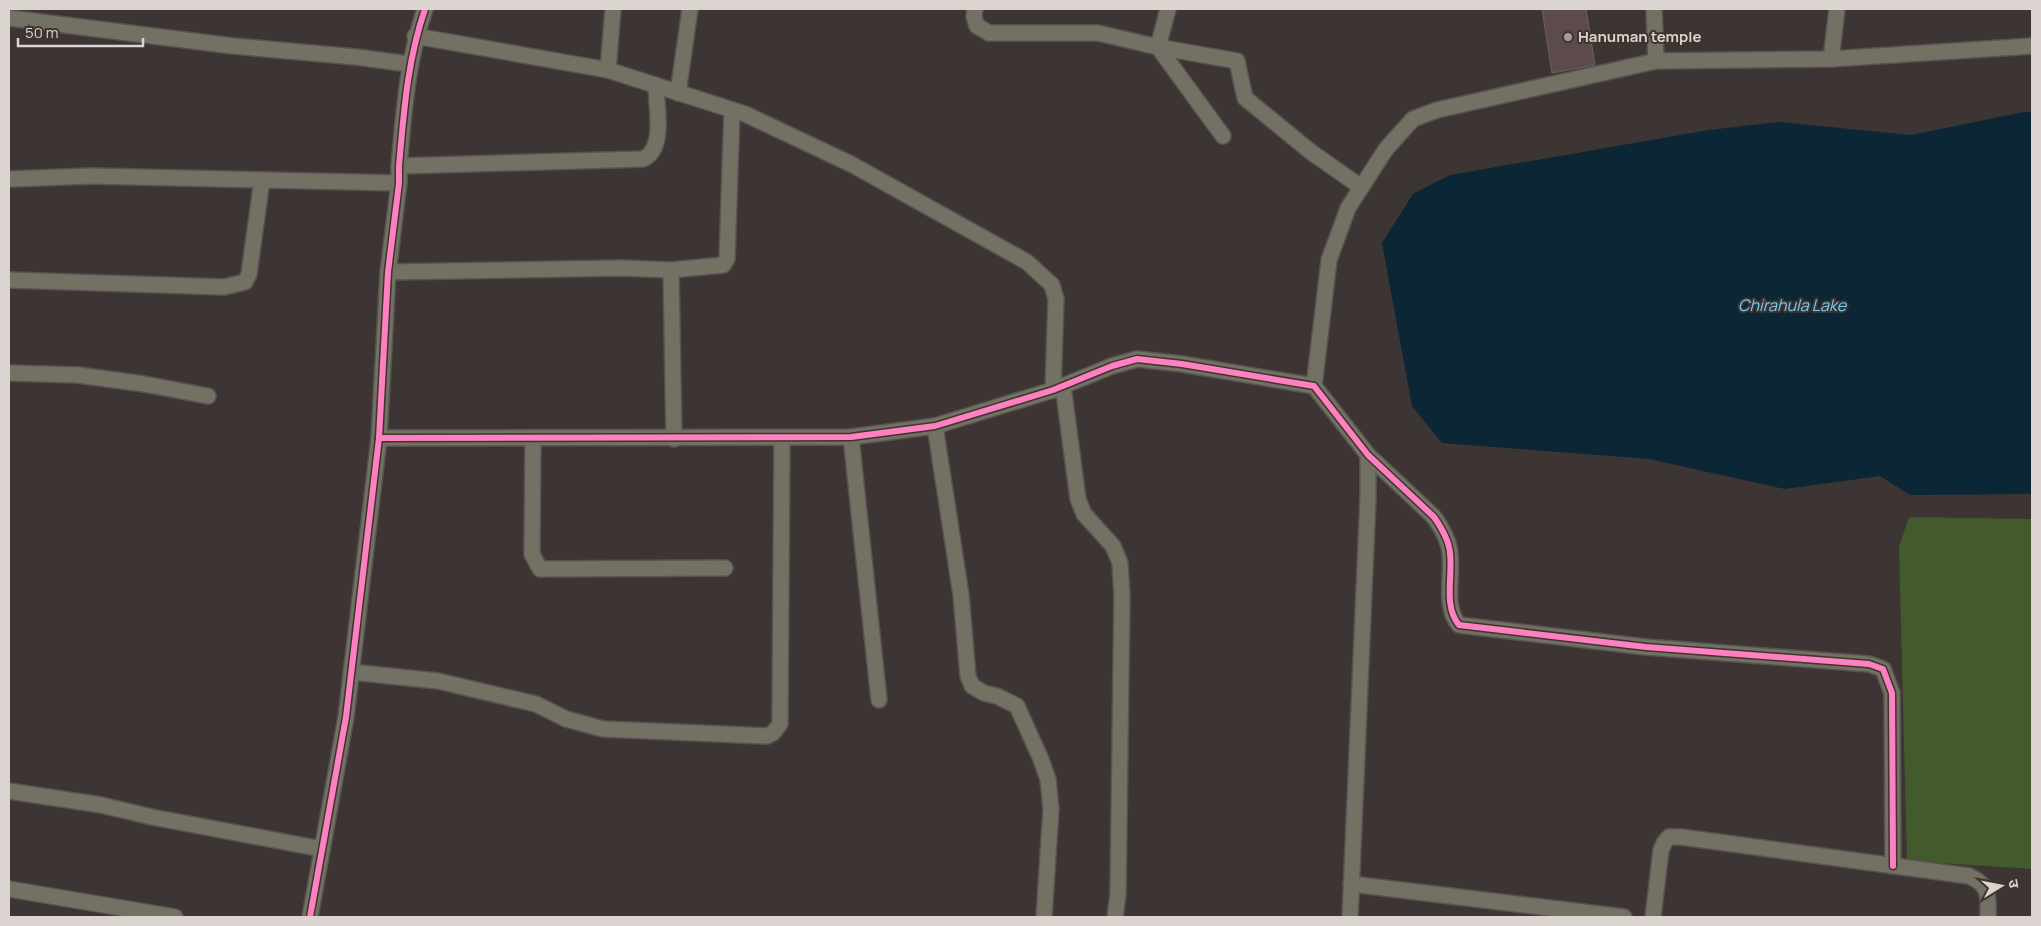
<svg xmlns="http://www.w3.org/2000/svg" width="2041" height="926" viewBox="0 0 2041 926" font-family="Manrope,'Noto Sans Devanagari',sans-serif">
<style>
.green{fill:#435a2c}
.water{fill:#0b2634}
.building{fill:#5d4a4a;stroke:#696362}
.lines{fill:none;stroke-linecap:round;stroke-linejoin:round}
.street-casing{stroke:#585250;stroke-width:18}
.street{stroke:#737064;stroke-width:15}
.cycleway-casing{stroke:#40342f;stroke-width:9}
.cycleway{stroke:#ff80c0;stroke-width:6}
.poi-dot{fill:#a49c9a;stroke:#40342f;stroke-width:2}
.labels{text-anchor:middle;stroke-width:4;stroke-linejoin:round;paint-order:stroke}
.poi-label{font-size:15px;font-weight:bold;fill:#dcd4d1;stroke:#40342f;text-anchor:start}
.water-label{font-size:16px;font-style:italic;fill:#6dcdfe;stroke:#40342f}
</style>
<rect width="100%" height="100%" fill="#3c3533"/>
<path class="green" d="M1909 517 2032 519V869L1907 861 1899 547Z"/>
<path class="water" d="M2024 112H2032V494L1910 495 1880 476 1785 489 1649 459 1442 443 1412 406 1382 243 1413 194 1450 175 1709 130 1779 122 1911 135Z"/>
<path class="building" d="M1542 9H1586L1595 65 1552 73Z"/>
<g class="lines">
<g class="street-casing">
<g id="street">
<path d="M975 9 974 17 977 26 989 33H1098L1158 47 1168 9"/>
<path d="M1654 9 1656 61 1831 59 2032 46"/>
<path d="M9 18 233 46 356 57 409 64"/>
<path d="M415 36 608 70 745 114 851 164 1027 262 1052 285 1056 299 1053 390"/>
<path d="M1158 47 1237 61 1245 98 1311 152 1361 187"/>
<path d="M1158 47 1223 136"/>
<path d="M1831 59 1837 9"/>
<path d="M608 70 613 9"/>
<path d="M678 93 690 9"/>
<path d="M399 166 643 159C666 149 656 107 656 85"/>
<path d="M9 179 92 176 399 183"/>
<path d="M671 270 723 265 727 259 732 110"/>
<path d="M388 272 622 268 671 270 674 439"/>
<path d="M9 280 224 287 245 282 249 274 262 180"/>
<path d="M9 373 78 375 144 384 208 396"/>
<path d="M1063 386 1078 499 1084 514 1113 546 1120 563 1122 596 1118 894 1115 917"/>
<path d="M1314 386 1329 260 1348 208 1386 149 1413 119 1437 110 1656 61"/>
<path d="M935 426 961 595 968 676 972 686 984 693 997 696 1017 706 1040 757 1048 779 1051 809 1044 917"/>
<path d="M851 437 879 700"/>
<path d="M379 438 851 437 935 426 1053 390 1112 366 1137 359 1182 364 1314 386 1368 455 1434 517C1441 527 1449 541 1450 553 1453 576 1443 606 1459 625L1646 647 1869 664 1883 669 1892 693 1893 866"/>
<path d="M533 438 532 554 540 569 725 568"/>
<path d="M351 672 438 681 536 704 566 719 603 729 767 736 773 733 780 724 782 438"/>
<path d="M9 791 101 805 152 817 322 849"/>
<path d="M1351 884 1624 917"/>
<path d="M9 889 175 917"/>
<path d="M310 917 346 717 379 438 388 272 399 183V166C404 111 407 62 425 9"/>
<path d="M1350 917 1368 498V455"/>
<path d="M1653 917 1661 850 1664 843 1669 837H1681L1969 876C1991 886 1988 896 1988 917"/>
</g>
</g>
<use href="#street" class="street"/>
<g class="cycleway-casing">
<g id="cycleway">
<path d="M379 438 851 437 935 426 1053 390 1112 366 1137 359 1182 364 1314 386 1368 455 1434 517C1441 527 1449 541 1450 553 1453 576 1443 606 1459 625L1646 647 1869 664 1883 669 1892 693 1893 866"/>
<path d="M310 917 346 717 379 438 388 272 399 183V166C404 111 407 62 425 9"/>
</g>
</g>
<use href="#cycleway" class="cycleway"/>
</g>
<circle class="poi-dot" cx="1568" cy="37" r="5"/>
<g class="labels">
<g class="poi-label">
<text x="1578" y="42">Hanuman temple</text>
</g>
<g class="water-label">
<text x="1792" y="311">Chirahula Lake</text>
</g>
</g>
<rect width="2041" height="926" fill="none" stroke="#dcd4d1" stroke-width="20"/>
<g transform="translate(2001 886) rotate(80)" stroke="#40342f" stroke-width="4" paint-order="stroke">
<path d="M0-4L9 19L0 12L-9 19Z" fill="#dcd4d1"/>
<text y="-8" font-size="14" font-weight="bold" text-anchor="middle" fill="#dcd4d1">उ</text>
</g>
<path d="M18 38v8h125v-8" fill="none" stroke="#dcd4d1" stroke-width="2.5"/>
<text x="25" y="38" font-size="15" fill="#dcd4d1" stroke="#40342f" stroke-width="4" paint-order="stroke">50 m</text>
</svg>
